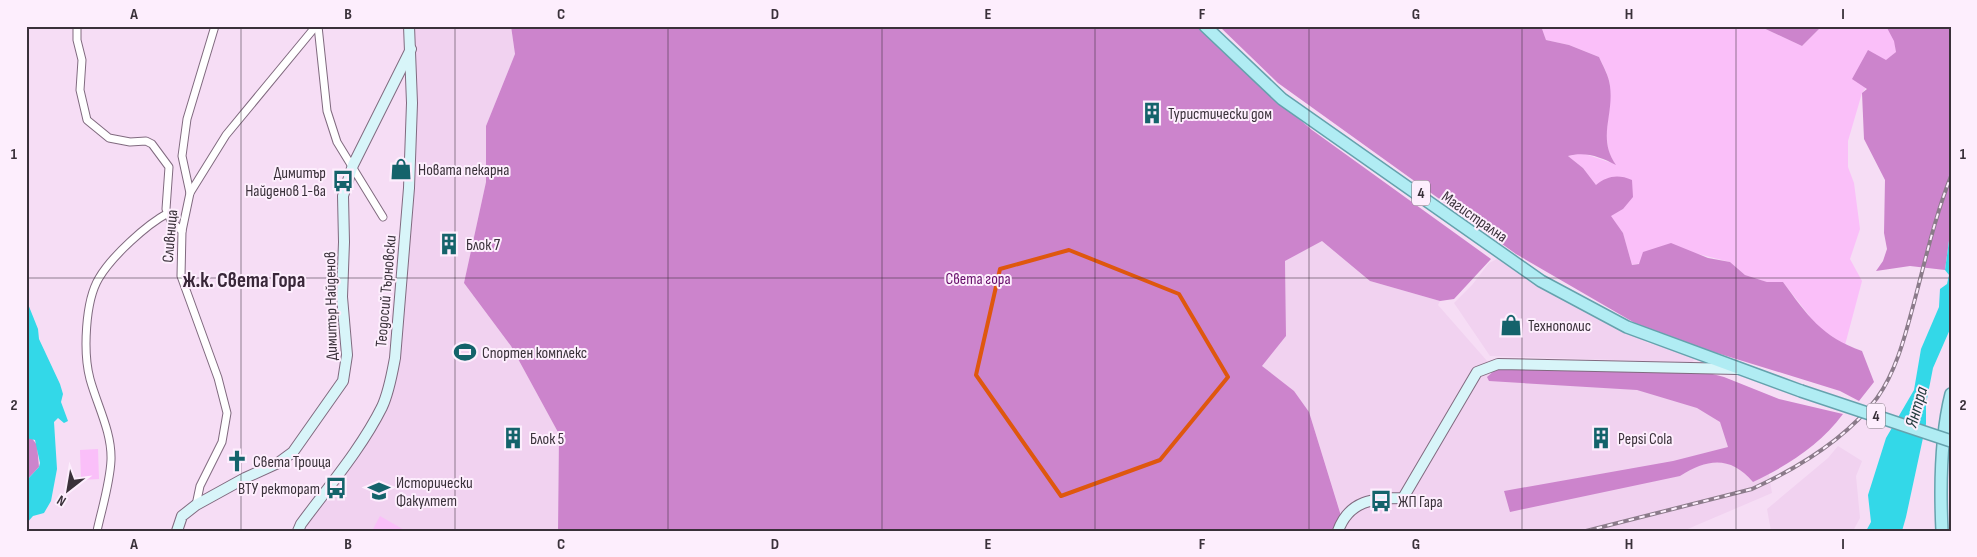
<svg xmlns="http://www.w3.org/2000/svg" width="1977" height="557" viewBox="0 0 1977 557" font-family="'Sofia Sans Condensed',sans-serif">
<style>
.built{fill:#f1d2f0}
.green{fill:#fabff9}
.forest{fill:#cc84cc}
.water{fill:#33d8e8}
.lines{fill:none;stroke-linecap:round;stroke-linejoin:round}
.street-casing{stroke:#806a7f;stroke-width:9}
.secondary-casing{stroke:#806a7f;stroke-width:12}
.primary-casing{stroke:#65a2ad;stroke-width:14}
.street{stroke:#fff;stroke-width:7}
.secondary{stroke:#d8f5f9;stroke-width:10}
.primary{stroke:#b0ecf3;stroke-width:11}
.rail-casing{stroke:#8b7b8a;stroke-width:4}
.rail{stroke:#fdeefd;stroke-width:2;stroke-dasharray:5.5;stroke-linecap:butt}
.primary-bridge-casing{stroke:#65a2ad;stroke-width:14;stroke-linecap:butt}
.primary-bridge{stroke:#b0ecf3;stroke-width:11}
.marked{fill:none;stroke:#df570e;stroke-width:4;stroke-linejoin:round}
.grid{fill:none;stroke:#3a313a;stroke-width:1;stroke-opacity:0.55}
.labels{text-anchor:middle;stroke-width:4;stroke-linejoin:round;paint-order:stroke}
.shield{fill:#fdeefd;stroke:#746a74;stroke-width:1}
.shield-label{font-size:15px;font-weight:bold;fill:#3a313a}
.poi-label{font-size:16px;fill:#3a313a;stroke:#fdeefd;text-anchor:start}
.street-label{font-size:16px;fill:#3a313a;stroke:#fdeefd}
.park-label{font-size:16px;fill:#670d6a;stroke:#fdeefd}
.water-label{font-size:18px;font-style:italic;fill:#1f383b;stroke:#fdeefd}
.district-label{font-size:21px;font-weight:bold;fill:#392739;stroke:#fdeefd}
.neatline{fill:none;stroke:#3a313a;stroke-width:2}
.grid-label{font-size:16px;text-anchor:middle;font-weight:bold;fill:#3a313a}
</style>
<rect width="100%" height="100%" fill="#f6ddf5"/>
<g class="built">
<path d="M409 26H511L515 54 486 126V182L464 283 511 346 559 434 558 531H298L366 432 389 385 409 188Z"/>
<path d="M1322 240 1370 281 1440 301 1438 305 1495 370 1644 385 1721 396 1764 445 1772 493 1683 531H1346L1309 412 1262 366 1286 336 1285 261Z"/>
<path d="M1497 259 1568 301 1648 343 1696 356 1695 359 1692 362H1677L1490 356 1454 303 1472 285 1489 263Z"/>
<path d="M1838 446 1862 461 1856 476 1860 518 1853 531H1771L1767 509 1828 458Z"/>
</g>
<g class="green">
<path d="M1541 26H1759L1802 46 1822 26H1886L1895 41 1896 52 1887 60 1862 93 1848 141V167L1854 183 1860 229 1850 259 1862 281 1845 345 1818 327 1783 282H1767L1745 275 1730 262 1690 252 1632 265 1623 233 1610 216 1623 209 1596 185 1583 168 1568 156 1582 153 1615 164C1599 139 1612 115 1610 87 1610 77 1603 66 1599 57L1569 45 1546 40Z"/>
<path d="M98 449 99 479 81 480 80 450Z"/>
<path d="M380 516 406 531H372Z"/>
</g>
<g class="forest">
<path d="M511 26H1199L1263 88 1312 130 1491 259 1454 299 1440 301 1370 281 1322 241 1285 261 1286 336 1262 366 1294 391 1309 412 1342 519 1338 531H558L559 434 511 346 464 283 486 182V126L515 54Z"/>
<path d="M1219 26H1541L1546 40 1569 45 1599 57C1603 66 1609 76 1610 86 1614 116 1597 138 1616 165 1601 157 1585 151 1568 156L1583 168 1596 185C1607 176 1618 174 1632 180L1633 197 1623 209 1611 216 1623 233 1632 265 1639 264 1643 252 1671 243 1708 258 1730 262 1745 275 1767 282H1783C1807 315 1822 337 1862 351L1874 382 1859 401 1840 391 1652 333 1516 254 1278 83Z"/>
<path d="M1759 26H1822L1802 46Z"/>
<path d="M1886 26H1951V226L1945 270 1910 266 1876 271 1883 261 1887 249 1884 233 1885 180 1864 139 1862 93 1867 89 1852 79 1868 50 1886 60 1896 52 1894 41Z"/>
<path d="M1506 368 1697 370 1724 377 1779 399 1843 414C1820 445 1787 466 1753 482 1731 456 1708 458 1680 476L1510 512 1504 491 1673 461 1728 447 1720 422 1697 408 1637 390 1489 381 1487 377 1495 370Z"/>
<path d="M31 437 37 445 39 467 26 481V438Z"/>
</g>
<g class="water">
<path d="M1951 226V327L1933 368 1926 404V424L1906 517 1902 531H1866L1871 522 1868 495 1886 438 1914 390 1921 349 1939 307 1940 289 1947 284 1949 275 1945 270Z"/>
<path d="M26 299 38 329 39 339 60 384 63 394 61 402 68 421 64 423 58 418 54 422 57 469 51 501 44 513 33 516 26 524V481L39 467 40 463 35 440 26 438Z"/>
</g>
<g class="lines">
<g class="street-casing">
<g id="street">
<path d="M77 26V40L82 60 80 90 87 120 109 138 130 142 146 141 152 144 169 167 166 209 171 221 182 231"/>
<path d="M318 26 327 111 337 142 383 217"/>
<path d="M190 193 182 156 187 119 215 26"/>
<path d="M196 505 200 486 222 442 227 413 218 378 181 276 182 231 190 193 226 135 316 26"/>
<path d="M97 531C102 508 110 483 111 460 112 432 97 405 90 379 83 353 85 301 99 278 112 256 146 225 168 213"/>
</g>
</g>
<g class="secondary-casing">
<g id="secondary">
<path d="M177 531 182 516 196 505 245 478 278 463 293 452 343 381 347 355 342 297 344 242 343 196 353 165 411 49"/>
<path d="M298 531 301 524C329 486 361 449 382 407 389 392 392 374 395 358L409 188 412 103 409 26"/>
<path d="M1338 531C1349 500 1374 498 1403 498L1477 372 1498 364 1738 369"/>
</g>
</g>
<g class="primary-casing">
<g id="primary">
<path d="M1205 26 1282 99 1541 281 1627 327 1801 391"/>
<path d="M1942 531C1940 489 1941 434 1951 394"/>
</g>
</g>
<use href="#street" class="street"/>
<use href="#secondary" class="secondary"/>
<use href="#primary" class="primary"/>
<g class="rail-casing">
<path id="rail" d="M1586 531 1752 489C1798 468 1846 439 1877 398 1895 373 1904 340 1912 310 1924 266 1934 219 1951 176"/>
</g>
<use href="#rail" class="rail"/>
<g class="primary-bridge-casing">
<path id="primary-bridge" d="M1801 391 1951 441"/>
</g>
<use href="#primary-bridge" class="primary-bridge"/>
</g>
<path class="marked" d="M1069 250 1179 294 1228 377 1160 460 1061 496 976 375 1000 269Z"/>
<path class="grid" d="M241 26V531M455 26V531M668 26V531M882 26V531M1095 26V531M1309 26V531M1522 26V531M1736 26V531M26 278H1951"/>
<defs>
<g id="building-bare" transform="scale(1.725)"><path d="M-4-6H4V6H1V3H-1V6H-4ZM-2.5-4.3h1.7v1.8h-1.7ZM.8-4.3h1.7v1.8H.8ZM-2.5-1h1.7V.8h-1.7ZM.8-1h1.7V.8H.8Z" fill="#14636b" stroke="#fdeefd" stroke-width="2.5" paint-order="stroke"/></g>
<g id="shop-bare" transform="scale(1.725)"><path d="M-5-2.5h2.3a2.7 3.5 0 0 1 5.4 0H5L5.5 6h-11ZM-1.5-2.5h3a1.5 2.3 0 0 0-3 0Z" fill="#14636b" stroke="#fdeefd" stroke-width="2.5" paint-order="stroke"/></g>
<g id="bus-bare" transform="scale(1.725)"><path d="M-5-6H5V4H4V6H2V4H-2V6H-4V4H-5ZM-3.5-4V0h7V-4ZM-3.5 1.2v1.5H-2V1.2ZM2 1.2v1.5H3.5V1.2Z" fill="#14636b" stroke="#fdeefd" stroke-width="2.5" paint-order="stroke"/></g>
<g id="stadium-bare" transform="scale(1.725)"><path d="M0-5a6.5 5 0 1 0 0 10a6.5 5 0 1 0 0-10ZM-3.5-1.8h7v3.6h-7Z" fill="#14636b" stroke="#fdeefd" stroke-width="2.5" paint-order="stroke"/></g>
<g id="church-bare" transform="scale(1.725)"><path d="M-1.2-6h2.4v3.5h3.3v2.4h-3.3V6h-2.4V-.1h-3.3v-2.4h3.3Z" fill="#14636b" stroke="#fdeefd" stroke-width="2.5" paint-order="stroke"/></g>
<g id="university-bare" transform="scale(1.725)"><path d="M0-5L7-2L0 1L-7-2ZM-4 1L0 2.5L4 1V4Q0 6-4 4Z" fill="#14636b" stroke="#fdeefd" stroke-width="2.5" paint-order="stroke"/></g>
</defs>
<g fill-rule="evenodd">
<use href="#building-bare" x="1152" y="113"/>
<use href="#shop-bare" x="401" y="169"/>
<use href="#bus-bare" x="343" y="181"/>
<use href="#building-bare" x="449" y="244"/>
<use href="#shop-bare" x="1511" y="325"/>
<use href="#stadium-bare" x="465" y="352"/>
<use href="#building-bare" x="513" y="438"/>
<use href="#building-bare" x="1601" y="438"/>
<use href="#church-bare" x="237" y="461"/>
<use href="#bus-bare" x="336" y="488"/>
<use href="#university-bare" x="379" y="491"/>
<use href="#bus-bare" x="1381" y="501"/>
</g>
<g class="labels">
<g class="shield">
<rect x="1412" y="180.5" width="18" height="25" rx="4"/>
<rect x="1867" y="403.5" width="18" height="25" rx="4"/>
</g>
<g class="shield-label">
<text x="1421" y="198">4</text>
<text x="1876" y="421">4</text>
</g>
<g class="poi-label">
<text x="1168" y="119">Туристически дом</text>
<text x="418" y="175">Новата пекарна</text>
<text x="326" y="178" text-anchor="end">Димитър<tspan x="326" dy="18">Найденов 1-ва</tspan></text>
<text x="466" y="250">Блок 7</text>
<text x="1528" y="331">Технополис</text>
<text x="482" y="358">Спортен комплекс</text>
<text x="530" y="444">Блок 5</text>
<text x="1618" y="444">Pepsi Cola</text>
<text x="253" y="467">Света Троица</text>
<text x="396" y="488">Исторически<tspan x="396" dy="18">Факултет</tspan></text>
<text x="320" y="494" text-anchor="end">ВТУ ректорат</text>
<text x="1398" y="507">ЖП Гара</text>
</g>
<g class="street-label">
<text transform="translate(1475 216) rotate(35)" y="6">Магистрална</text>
<text transform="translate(169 236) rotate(-85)" y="6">Сливница</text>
<text transform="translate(385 291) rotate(-85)" y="6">Теодосий Търновски</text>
<text transform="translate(330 306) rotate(-91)" y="6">Димитър Найденов</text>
</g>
<g class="park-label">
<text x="978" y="284">Света гора</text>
</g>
<g class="water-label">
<text transform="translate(1916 407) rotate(-74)" y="6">Янтра</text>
</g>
<g class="district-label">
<text x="244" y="287">ж.к. Света Гора</text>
</g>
</g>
<rect width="1977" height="557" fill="none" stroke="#fdeefd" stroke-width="55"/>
<g transform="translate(68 490) rotate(211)" stroke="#fdeefd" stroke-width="4" paint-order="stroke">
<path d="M0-4L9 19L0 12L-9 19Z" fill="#3a313a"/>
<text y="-8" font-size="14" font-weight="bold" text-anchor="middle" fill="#3a313a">N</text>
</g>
<rect x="28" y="28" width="1922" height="502" class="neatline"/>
<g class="grid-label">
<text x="134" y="19">A</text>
<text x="348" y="19">B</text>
<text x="561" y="19">C</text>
<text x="775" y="19">D</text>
<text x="988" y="19">E</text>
<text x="1202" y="19">F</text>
<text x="1416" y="19">G</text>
<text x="1629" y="19">H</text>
<text x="1843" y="19">I</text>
<text x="14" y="159">1</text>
<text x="1963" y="159">1</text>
<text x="14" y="410">2</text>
<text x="1963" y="410">2</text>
<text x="134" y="549">A</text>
<text x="348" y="549">B</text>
<text x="561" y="549">C</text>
<text x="775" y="549">D</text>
<text x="988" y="549">E</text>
<text x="1202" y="549">F</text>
<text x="1416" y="549">G</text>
<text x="1629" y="549">H</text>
<text x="1843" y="549">I</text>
</g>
</svg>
